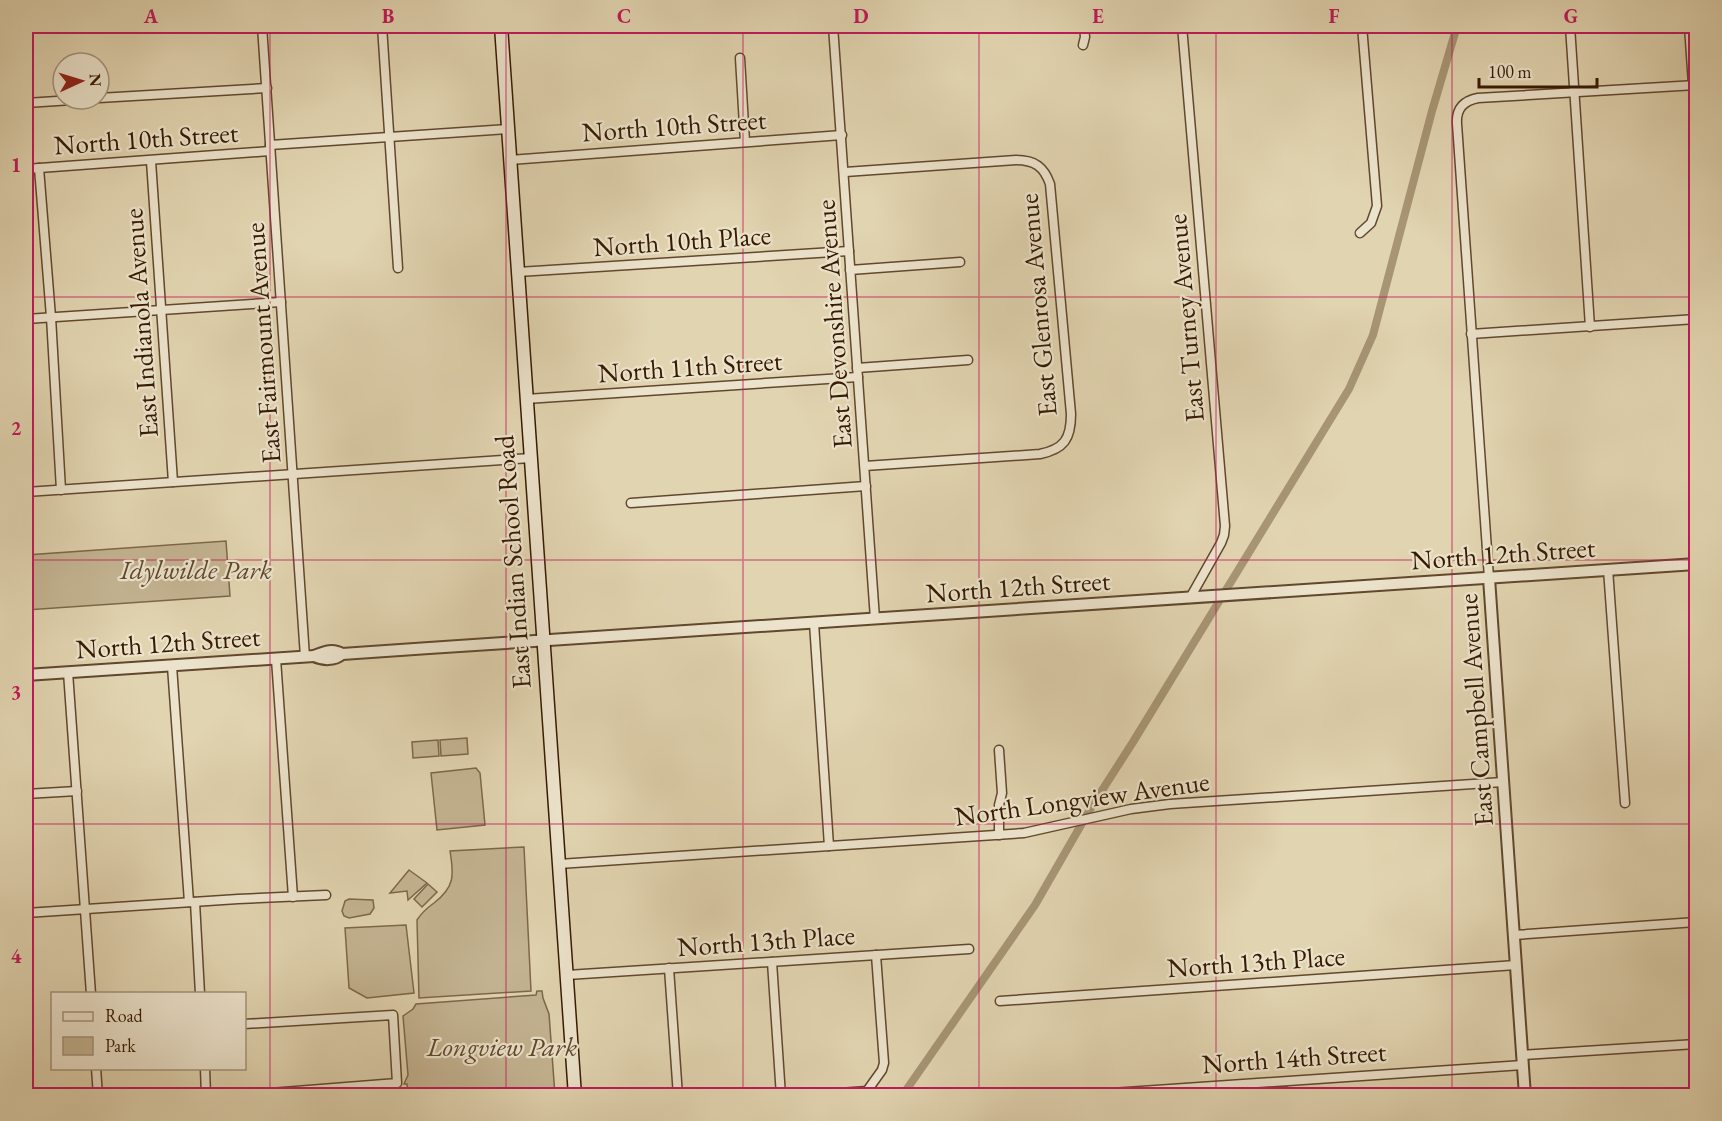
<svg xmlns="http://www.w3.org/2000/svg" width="1722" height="1121" viewBox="0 0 1722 1121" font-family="'EB Garamond',serif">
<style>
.green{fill:#c4b492;stroke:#7d674a;stroke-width:1.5}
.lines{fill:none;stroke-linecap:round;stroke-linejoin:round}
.canal{stroke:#a79574;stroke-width:8}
.minor-casing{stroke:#61482d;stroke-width:11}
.tertiary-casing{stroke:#61482d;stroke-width:14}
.secondary-casing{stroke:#361a01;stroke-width:15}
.minor{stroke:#ece3cc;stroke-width:8}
.tertiary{stroke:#ece3cc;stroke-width:10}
.secondary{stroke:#ece3cc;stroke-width:12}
.grid{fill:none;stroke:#c2185b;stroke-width:1.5;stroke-opacity:0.55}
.labels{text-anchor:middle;stroke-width:4.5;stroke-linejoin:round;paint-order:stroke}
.street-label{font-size:27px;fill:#361a01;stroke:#ece3cc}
.park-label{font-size:27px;font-style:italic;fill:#61482c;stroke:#ece3cc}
.neatline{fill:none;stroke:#c2185b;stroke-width:2}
.grid-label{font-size:20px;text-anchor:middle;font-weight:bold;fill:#c2185b}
</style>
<rect width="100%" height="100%" fill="#e1d4b0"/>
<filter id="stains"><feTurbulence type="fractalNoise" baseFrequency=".00333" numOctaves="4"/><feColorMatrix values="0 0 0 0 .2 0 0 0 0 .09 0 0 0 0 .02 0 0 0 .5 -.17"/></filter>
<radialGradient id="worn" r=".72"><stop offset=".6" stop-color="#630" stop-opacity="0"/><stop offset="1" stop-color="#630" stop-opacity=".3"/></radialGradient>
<g class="green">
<path d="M226 541 230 596 26 610V555Z"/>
<path d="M467 738 468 754 441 756 440 740Z"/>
<path d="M438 740 439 756 413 758 412 742Z"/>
<path d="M476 768 480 773 485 825 437 830 431 773Z"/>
<path d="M524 847 531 991 419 998 417 920C422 912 427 908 434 903 455 887 454 875 450 851Z"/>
<path d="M409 870 427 883 408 900 407 891 390 893Z"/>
<path d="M428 884 437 892 422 907 414 899Z"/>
<path d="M349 899 373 900 374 908 370 914 349 918 344 916 342 911 345 901Z"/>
<path d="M406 925 414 993 367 998 349 988 345 928Z"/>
<path d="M537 991H542L543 998 549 1014 555 1095H408L407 1084H404L408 1075 403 1016 413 1009 416 1004 536 995Z"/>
<path d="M1287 1086 1288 1095H1139Z"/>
</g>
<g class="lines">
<path class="canal" d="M902 1096 1035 905 1092 806 1133 742 1349 389 1373 335 1432 111 1457 26"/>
<g class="minor-casing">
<g id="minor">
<path d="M262 26 305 657"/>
<path d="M382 26 398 268"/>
<path d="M833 26 875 619"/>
<path d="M1182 26 1225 526 1224 535 1221 543 1190 598"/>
<path d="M1570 26 1590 327"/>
<path d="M1689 26 1696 129"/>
<path d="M1083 45 1085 37 1084 26"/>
<path d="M740 58 745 142"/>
<path d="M99 98 267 88"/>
<path d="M26 103 88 99"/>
<path d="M270 145 508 129"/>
<path d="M510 160 842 135"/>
<path d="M151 161 173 482"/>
<path d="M39 168 51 317 61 490"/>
<path d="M26 169 270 151"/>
<path d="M845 172 1016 160C1035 160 1044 167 1050 184L1071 414C1071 439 1064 449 1040 454L865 466"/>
<path d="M1360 233 1371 223 1377 206 1362 26"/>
<path d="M850 270 960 262"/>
<path d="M518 272 849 251"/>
<path d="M26 319 281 302"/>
<path d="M1471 334 1696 319"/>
<path d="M857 368 968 360"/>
<path d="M526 399 858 377"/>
<path d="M26 492 531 458"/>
<path d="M631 503 866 486"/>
<path d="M1608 569 1625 803"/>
<path d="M1489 578 1457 124C1456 109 1463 101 1478 98L1696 85"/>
<path d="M814 623 829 846"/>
<path d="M276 659 293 897"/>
<path d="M172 666 189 902"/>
<path d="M68 672 91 994"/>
<path d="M999 750 1002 793 999 805V835"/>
<path d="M26 794 77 791"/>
<path d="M559 864 1024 833 1131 809 1170 804 1503 782"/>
<path d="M195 902 200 994"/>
<path d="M26 913 238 899 326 895"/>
<path d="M1514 935 1696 922"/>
<path d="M772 962 781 1096"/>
<path d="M669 968 678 1096"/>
<path d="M567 975 969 949"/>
<path d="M1000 1001 1516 965"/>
<path d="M1522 1055 1696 1044"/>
<path d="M96 1068 98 1096"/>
<path d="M205 1068 206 1096"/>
<path d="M232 1096 397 1083 393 1015 244 1024"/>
<path d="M798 1096 867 1091 882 1070 884 1063 876 955"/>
<path d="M1068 1096 1523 1065"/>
</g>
</g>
<g class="tertiary-casing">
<g id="tertiary">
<path d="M1489 578 1525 1096"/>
<path d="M314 656C323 660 334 661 342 654L429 648 1696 564"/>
<path d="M26 675 314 656C324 652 332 648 342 654"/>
</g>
</g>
<g class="secondary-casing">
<path id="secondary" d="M501 26 575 1096"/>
</g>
<use href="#minor" class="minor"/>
<use href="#tertiary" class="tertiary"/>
<use href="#secondary" class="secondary"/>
</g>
<path class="grid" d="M270 26V1096M506 26V1096M743 26V1096M979 26V1096M1216 26V1096M1452 26V1096M26 297H1696M26 560H1696M26 824H1696"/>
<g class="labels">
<g class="street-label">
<text transform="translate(674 126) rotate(-4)" y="9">North 10th Street</text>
<text transform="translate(146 139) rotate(-4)" y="9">North 10th Street</text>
<text transform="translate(682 241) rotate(-4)" y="9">North 10th Place</text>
<text transform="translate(1038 305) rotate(-95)" y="9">East Glenrosa Avenue</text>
<text transform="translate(1186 318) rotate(-95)" y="9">East Turney Avenue</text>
<text transform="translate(141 323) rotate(-94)" y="9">East Indianola Avenue</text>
<text transform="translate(834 324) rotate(-94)" y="9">East Devonshire Avenue</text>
<text transform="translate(263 343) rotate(-94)" y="9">East Fairmount Avenue</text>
<text transform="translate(690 367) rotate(-4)" y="9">North 11th Street</text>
<text transform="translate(1503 554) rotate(-4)" y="9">North 12th Street</text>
<text transform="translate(513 562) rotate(-94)" y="9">East Indian School Road</text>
<text transform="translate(1018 587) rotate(-4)" y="9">North 12th Street</text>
<text transform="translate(168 643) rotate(-4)" y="9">North 12th Street</text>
<text transform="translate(1476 710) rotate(-94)" y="9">East Campbell Avenue</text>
<text transform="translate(1082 799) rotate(-8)" y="9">North Longview Avenue</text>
<text transform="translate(766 941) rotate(-4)" y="9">North 13th Place</text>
<text transform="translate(1256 962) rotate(-4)" y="9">North 13th Place</text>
<text transform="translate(1294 1058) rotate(-4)" y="9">North 14th Street</text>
</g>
<g class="park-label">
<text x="196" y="579">Idylwilde Park</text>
<text x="502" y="1056">Longview Park</text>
</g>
</g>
<rect width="1722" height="1121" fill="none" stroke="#e1d4b0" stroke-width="66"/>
<rect x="51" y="992" width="195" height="78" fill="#ece3cc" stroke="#a3937b" stroke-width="1.5"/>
<rect x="63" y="1012" width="30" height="9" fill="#ece3cc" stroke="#a3937b" stroke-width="1.5"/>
<text x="105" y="1022" font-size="18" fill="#361a01">Road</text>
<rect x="63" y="1037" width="30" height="18" fill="#c4b492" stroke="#a3937b" stroke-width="1.5"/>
<text x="105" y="1052" font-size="18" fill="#361a01">Park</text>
<g transform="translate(81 81) rotate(86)"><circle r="28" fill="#ece3cc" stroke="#a3937b" stroke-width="1.5"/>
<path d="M0-4.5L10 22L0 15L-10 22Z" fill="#8f2418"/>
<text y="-9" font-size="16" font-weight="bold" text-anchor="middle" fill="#361a01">N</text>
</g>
<path d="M1479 78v9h118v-9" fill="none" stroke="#361a01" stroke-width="3"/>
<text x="1488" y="78" font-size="18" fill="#361a01" stroke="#ece3cc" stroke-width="4.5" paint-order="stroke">100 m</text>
<rect x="33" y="33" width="1656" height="1055" class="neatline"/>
<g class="grid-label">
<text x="151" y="23">A</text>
<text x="388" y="23">B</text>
<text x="624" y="23">C</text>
<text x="861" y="23">D</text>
<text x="1098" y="23">E</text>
<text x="1334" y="23">F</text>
<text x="1571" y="23">G</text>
<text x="16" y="172">1</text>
<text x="16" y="435">2</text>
<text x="16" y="699">3</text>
<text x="16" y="963">4</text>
</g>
<rect width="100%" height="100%" filter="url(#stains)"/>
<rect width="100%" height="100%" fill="url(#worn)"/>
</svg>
